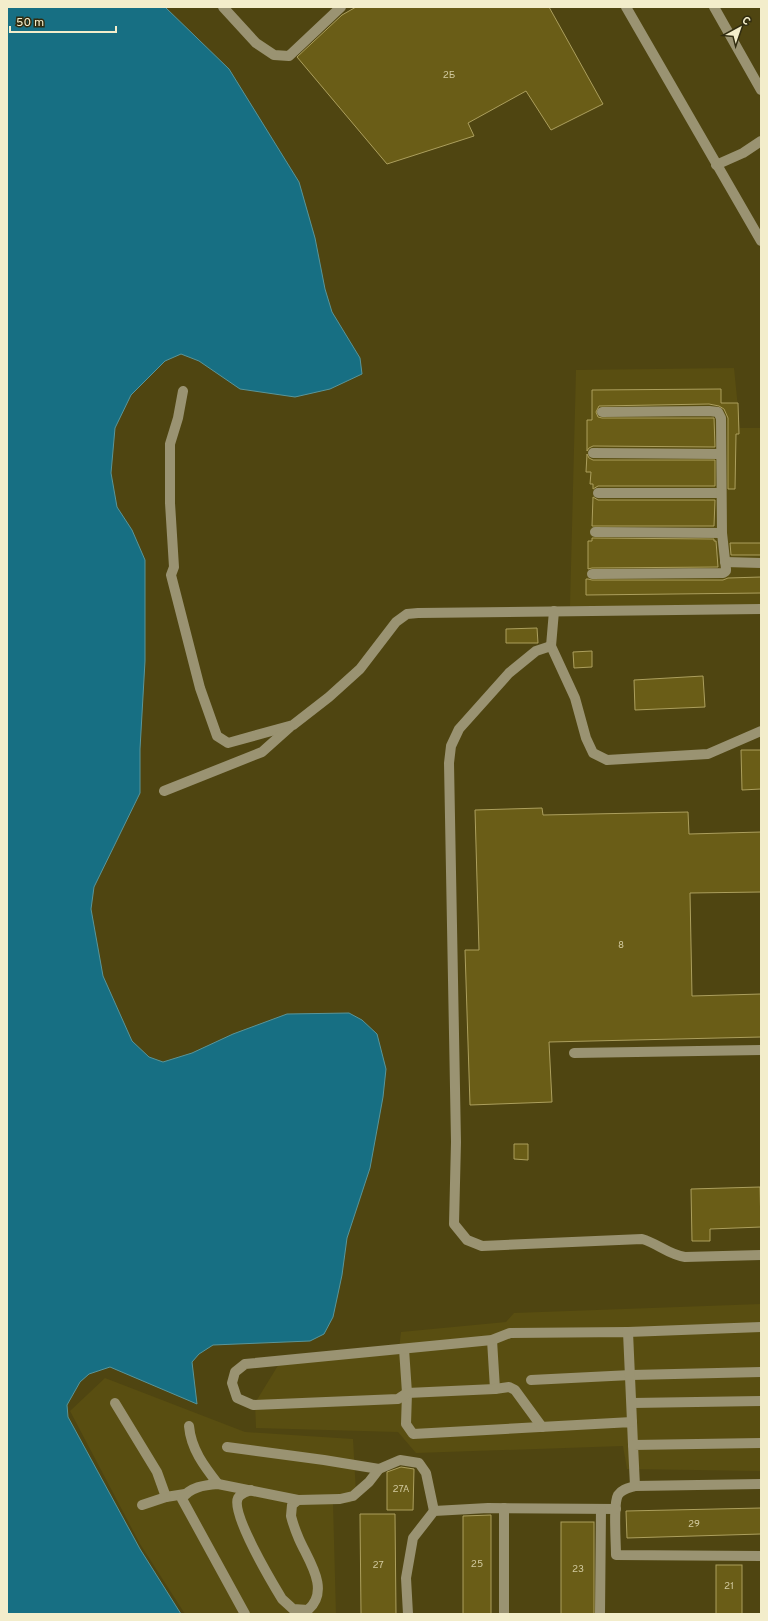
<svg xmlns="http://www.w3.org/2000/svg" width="768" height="1621" viewBox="0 0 768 1621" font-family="Overpass,sans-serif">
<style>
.built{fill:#594e11}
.water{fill:#176f83;stroke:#599599}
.building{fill:#6a5d17;stroke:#ac9f5d}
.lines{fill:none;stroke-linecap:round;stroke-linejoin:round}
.minor{stroke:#9a9372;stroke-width:10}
.labels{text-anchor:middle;stroke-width:3.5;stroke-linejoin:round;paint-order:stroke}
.number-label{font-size:10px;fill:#d1c99e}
</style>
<rect width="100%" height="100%" fill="#4f4511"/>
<g class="built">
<path d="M734 368 740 428H761V608L570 606 576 370Z"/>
<path d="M761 1304V1471L627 1469 623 1446 416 1453 398 1432 256 1428 255 1403 282 1359 399 1349 401 1332 506 1322 514 1313Z"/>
<path d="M105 1378 245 1432 353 1439 356 1493 350 1503H333L336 1614H185L140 1544 70 1411Z"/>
</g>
<path class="water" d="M7 7H165L229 69 299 182 315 238 325 289 332 312 360 358 362 374 330 389 295 397 240 389 199 361 181 354 165 361 131 395 115 428 111 473 117 507 132 530 145 560V661L140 749V793L94 887 91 909 103 976 132 1041 149 1057 163 1062 192 1053 233 1034 287 1014 349 1013 362 1020 377 1034 386 1069 383 1097 370 1168 347 1238 342 1275 333 1317 324 1334 310 1341 213 1345 199 1354 192 1362 197 1404 110 1367 89 1374 80 1382 67 1405 68 1417 140 1549 181 1614H7Z"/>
<g class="building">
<path d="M356 7H549L603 104 551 130 526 91 468 123 474 136 387 164 297 57 342 15Z"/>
<path d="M721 389V403H738L739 434H736L735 489H728V418L724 409 719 406 709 404 599 406 596 412 598 417 602 418H714L715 447 593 446 589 448 587 451V420H592V390Z"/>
<path d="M587 454 589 458 593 460H715V486H598L593 489V484H590L591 472H586Z"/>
<path d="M593 497 598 500H715L714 526H592Z"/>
<path d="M592 538 714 539V541H716L718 567 592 568 588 569V541H592Z"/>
<path d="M730 543H761V555H731Z"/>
<path d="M761 577V593L586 595V579H588L592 580H723L728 578Z"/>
<path d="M537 628 538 643H506V629Z"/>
<path d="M592 651V667L574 668 573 652Z"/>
<path d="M703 676 705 707 635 710 634 680Z"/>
<path d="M741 750H761V789L742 790Z"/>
<path d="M542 808 543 815 688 812 689 834 761 832V892L690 893 692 996 761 994V1037L549 1042 552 1102 470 1105 465 950H479L475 810Z"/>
<path d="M514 1144H528V1160L514 1159Z"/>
<path d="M760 1187 761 1227 710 1229V1241H692L691 1189Z"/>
<path d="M401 1467 414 1469 413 1510H387V1472Z"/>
<path d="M761 1508V1534L627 1538 626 1511Z"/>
<path d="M360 1514H395L396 1614H361Z"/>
<path d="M491 1515V1614H463V1516Z"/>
<rect x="561" y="1522" width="33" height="92"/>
<rect x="716" y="1565" width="26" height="49"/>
</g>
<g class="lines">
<g class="minor">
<path d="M223 7 256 43 274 55 289 56 341 7"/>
<path d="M626 7 761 241"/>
<path d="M714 7 761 90"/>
<path d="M716 165 743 153 761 141"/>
<path d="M183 391 178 418 170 444V503L174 567 171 575 200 688 217 736 228 743 293 725 329 697 360 669 396 622 407 614 418 613 761 609"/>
<path d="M593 453 720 454"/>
<path d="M598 493H721"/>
<path d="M595 532 722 533"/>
<path d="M725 562 761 563"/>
<path d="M592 574 723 573 726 571V569L722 533 721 418 718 412 709 411 602 412"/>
<path d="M554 611 551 646 575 698 586 738 593 753 607 760 708 754 761 731"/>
<path d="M551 646 536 651 509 673 459 729 451 746 449 763 456 1142 454 1224 467 1240 482 1246 642 1239C657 1243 669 1255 685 1257L761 1255"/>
<path d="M164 791 262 752 290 727"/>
<path d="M574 1053 761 1050"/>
<path d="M628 1332 761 1327"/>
<path d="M492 1340 495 1389"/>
<path d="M404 1349 407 1393 406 1424 413 1434 632 1422 633 1445"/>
<path d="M531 1380 631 1375 761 1372"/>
<path d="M115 1403 157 1472 166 1497 185 1494"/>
<path d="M632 1403 761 1401"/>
<path d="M189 1426C191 1449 204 1466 218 1484"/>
<path d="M542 1427 515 1390 509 1387 495 1389 407 1393 398 1399 253 1405 237 1398 232 1383 235 1372 245 1364 492 1340 510 1333 628 1332 632 1422"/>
<path d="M227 1447 324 1460 379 1469"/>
<path d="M761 1484 635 1486C629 1488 622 1489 618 1495 613 1504 616 1542 616 1555L761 1556"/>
<path d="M635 1486 633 1445 761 1443"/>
<path d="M251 1490C247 1492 241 1493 238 1498 230 1513 273 1584 282 1599L293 1609 308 1610C331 1590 308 1560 299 1539 296 1532 293 1524 291 1516L292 1505 298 1500"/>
<path d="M142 1505 166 1497"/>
<path d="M245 1614 182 1499C189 1487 205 1485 218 1484L298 1500 340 1499 353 1496 369 1482 379 1469 400 1460 419 1463 426 1473 434 1511"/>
<path d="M408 1614 406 1578 413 1538 434 1511 488 1508 616 1509"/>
<path d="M504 1614V1508"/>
<path d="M600 1614 601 1509"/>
</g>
</g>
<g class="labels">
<g class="number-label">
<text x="449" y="78">2Б</text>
<text x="621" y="948">8</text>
<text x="401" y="1492">27А</text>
<text x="694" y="1527">29</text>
<text x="477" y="1567">25</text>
<text x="378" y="1568">27</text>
<text x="578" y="1572">23</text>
<text x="729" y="1589">21</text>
</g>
</g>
<rect width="768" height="1621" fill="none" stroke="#f3edcb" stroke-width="16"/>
<g transform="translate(740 28) rotate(40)" stroke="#312c10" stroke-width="3" paint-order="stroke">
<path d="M0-3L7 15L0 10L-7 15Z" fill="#f3edcb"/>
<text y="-6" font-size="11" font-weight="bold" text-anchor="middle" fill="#f3edcb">С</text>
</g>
<path d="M10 26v6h106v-6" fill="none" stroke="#f3edcb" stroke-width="2"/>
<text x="16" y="26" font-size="12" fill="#f3edcb" stroke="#312c10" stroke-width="3" paint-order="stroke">50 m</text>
</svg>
